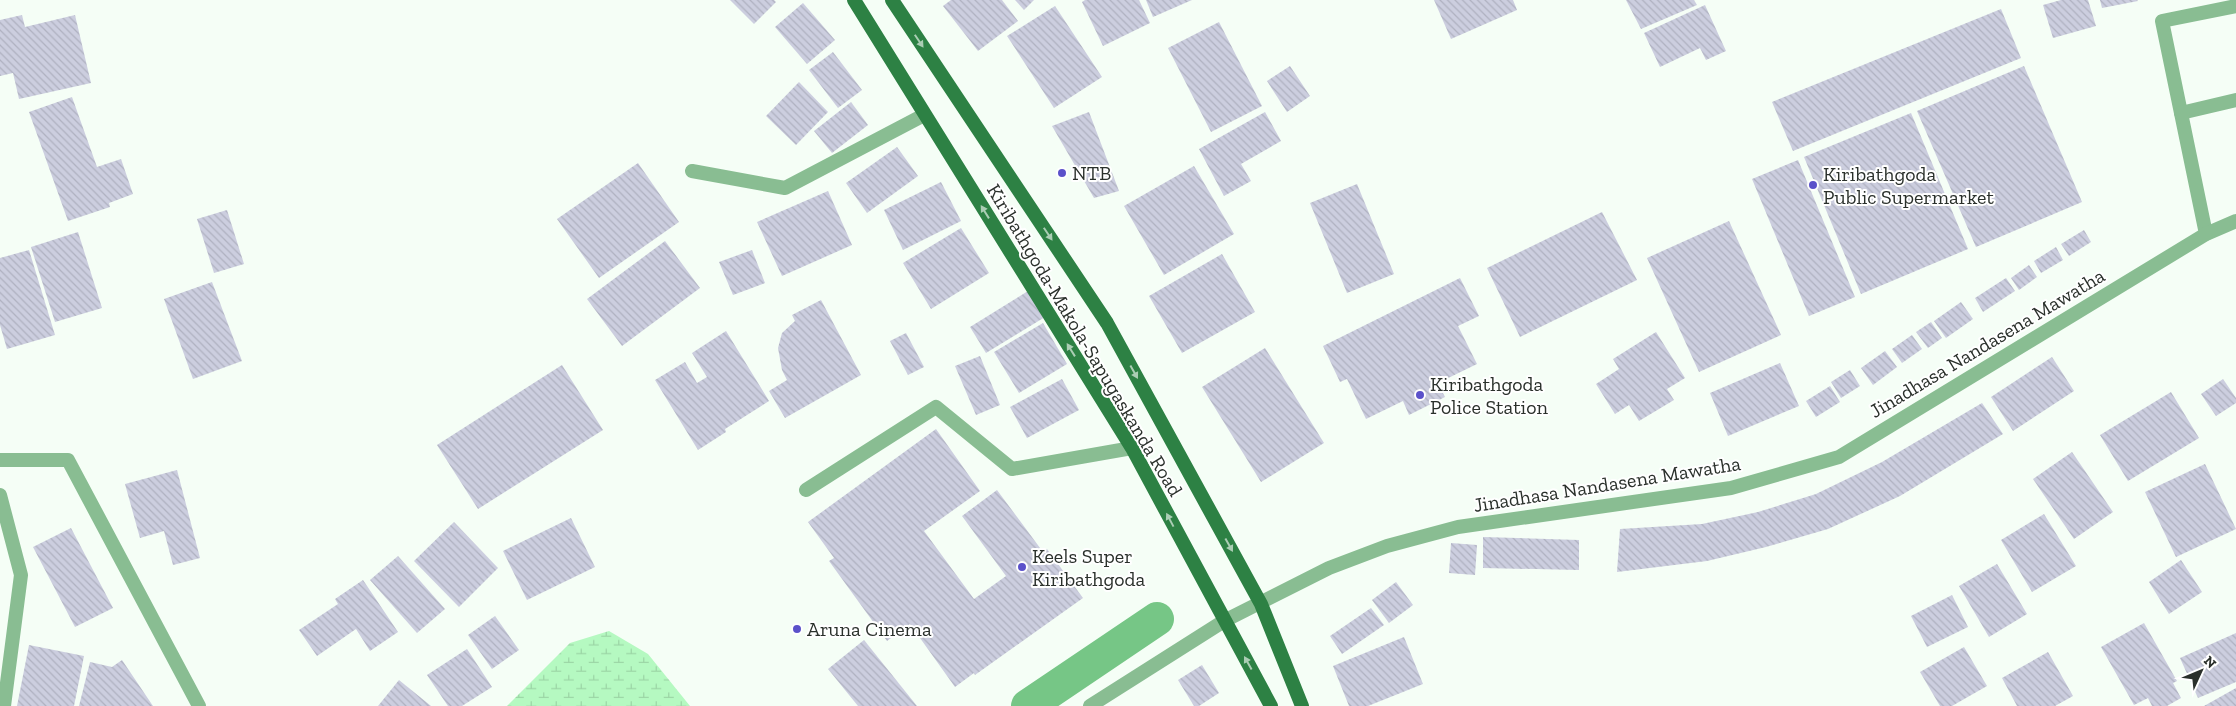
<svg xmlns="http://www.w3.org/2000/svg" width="2236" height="706" viewBox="0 0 2236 706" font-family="'Zilla Slab',serif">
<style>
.wetland{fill:url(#wetland-marsh)}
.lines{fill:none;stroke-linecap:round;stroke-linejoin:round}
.canal{stroke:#76c686;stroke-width:34}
.building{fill:url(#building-back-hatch)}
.service{stroke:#89bd92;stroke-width:14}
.minor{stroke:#89bd92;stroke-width:14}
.tertiary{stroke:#89bd92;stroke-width:14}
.primary{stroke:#2d8144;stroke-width:14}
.oneway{fill:#abcdb4}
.poi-dot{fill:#5b51ca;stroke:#fff;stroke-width:2}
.labels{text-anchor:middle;stroke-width:4;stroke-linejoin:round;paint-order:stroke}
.poi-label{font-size:20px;fill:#2a302b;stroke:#fff;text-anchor:start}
.street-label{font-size:20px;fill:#2a302b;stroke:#fff}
</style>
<defs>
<pattern id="wetland-marsh" width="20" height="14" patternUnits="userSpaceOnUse" patternTransform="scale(1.25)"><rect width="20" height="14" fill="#b5f9c1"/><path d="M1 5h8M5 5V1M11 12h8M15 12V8" fill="none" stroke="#9cd6a6"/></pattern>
<pattern id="building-back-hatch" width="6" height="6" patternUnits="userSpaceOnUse" patternTransform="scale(1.25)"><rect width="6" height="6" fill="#cccedf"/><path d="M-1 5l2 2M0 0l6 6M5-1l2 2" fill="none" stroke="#afb1c0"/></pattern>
</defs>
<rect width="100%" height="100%" fill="#f5fef6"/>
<path class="wetland" d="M609 631 648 654 690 706H507L570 643Z"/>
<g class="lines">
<path class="canal" d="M1028 706 1157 619"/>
</g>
<g class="building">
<path d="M730 0H774L776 2 754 24Z"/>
<path d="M951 0H1002L1018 21 978 51 943 6Z"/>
<path d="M1015 0H1034L1024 10Z"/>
<path d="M1085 0H1139L1150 23 1103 46 1082 2Z"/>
<path d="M1146 0H1192L1153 17Z"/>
<path d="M1434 0H1513L1517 10 1451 39Z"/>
<path d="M1626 0H1694L1697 5 1641 29Z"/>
<path d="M2061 0H2088L2096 26 2053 38 2043 5Z"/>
<path d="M2100 0H2137L2138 1 2102 8Z"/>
<path d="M803 3 835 40 807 64 775 27Z"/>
<path d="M1705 5 1726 51 1706 60 1700 48 1660 67 1644 33Z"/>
<path d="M1055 6 1102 77 1054 108 1007 36Z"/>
<path d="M2001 9 2021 58 1793 151 1772 102Z"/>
<path d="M22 15 25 27 75 15 91 83 19 99 13 73 0 76V20Z"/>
<path d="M1219 22 1262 106 1211 132 1168 48Z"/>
<path d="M833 52 862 90 838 108 809 70Z"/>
<path d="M1290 66 1310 96 1287 112 1267 81Z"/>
<path d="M2024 66 2082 202 1976 247 1917 111Z"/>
<path d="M799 82 828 112 796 145 766 116Z"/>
<path d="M72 97 97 167 121 159 133 194 109 203 110 207 68 221 29 112Z"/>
<path d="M851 102 868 125 832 153 814 131Z"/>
<path d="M1089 112 1119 191 1094 198 1052 126Z"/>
<path d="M1265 112 1281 141 1241 164 1251 181 1224 196 1199 149Z"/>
<path d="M1911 113 1968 249 1861 294 1804 157Z"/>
<path d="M897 147 918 176 867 213 846 183Z"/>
<path d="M1798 160 1855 297 1809 316 1752 179Z"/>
<path d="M638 163 679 222 599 278 557 219Z"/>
<path d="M1194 166 1234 234 1164 275 1124 206Z"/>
<path d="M941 182 961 221 903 250 884 210Z"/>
<path d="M1357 184 1394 274 1347 293 1310 203Z"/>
<path d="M828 191 852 245 782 276 757 222Z"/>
<path d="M227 210 244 264 214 273 197 219Z"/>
<path d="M1602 212 1637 280 1520 337 1487 268Z"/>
<path d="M1729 221 1781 335 1699 372 1647 258Z"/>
<path d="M961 228 989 273 931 309 903 263Z"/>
<path d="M2084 230 2091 242 2069 256 2061 244Z"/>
<path d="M78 232 102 308 55 322 31 247Z"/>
<path d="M665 241 700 288 622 346 587 299Z"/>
<path d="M2056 247 2063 260 2041 273 2034 261Z"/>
<path d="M29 250 55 335 7 349 0 325V258Z"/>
<path d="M752 250 765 283 733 295 719 262Z"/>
<path d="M1222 254 1255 312 1182 353 1149 296Z"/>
<path d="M2029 265 2037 277 2019 290 2011 278Z"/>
<path d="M1460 278 1479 316 1458 326 1477 364 1438 383 1445 397 1409 415 1403 401 1366 419 1347 379 1340 382 1323 346Z"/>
<path d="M2006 278 2015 291 1983 312 1975 298Z"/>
<path d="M212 282 242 361 193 379 164 299Z"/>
<path d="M1028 291 1045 317 986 353 970 327Z"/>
<path d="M821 300 861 375 785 418 769 391 787 380 782 370 778 348 782 333 795 321 792 315Z"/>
<path d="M1961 302 1973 319 1946 338 1934 321Z"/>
<path d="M1931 322 1942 338 1928 348 1916 332Z"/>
<path d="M1043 323 1067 364 1019 393 994 352Z"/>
<path d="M726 331 769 401 725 429 726 432 698 450 655 380 685 362 697 383 707 377 692 353Z"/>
<path d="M1656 332 1685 378 1667 389 1674 400 1639 421 1629 405 1615 414 1596 384 1619 369 1613 359Z"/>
<path d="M906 333 924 367 908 375 890 341Z"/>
<path d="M1912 335 1922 349 1902 363 1892 349Z"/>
<path d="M1265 348 1324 443 1261 482 1202 387Z"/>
<path d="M1885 351 1897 367 1873 385 1861 368Z"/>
<path d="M980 356 1000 405 976 415 955 366Z"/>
<path d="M2052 357 2074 391 2013 431 1991 397Z"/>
<path d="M1780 363 1799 406 1728 436 1710 393Z"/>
<path d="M562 365 603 430 478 509 437 445Z"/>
<path d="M1850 370 1860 386 1841 398 1831 382Z"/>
<path d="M1062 379 1079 410 1027 438 1010 407Z"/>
<path d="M2223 379 2236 398V403L2216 416 2201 394Z"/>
<path d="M1830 386 1840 402 1816 417 1806 401Z"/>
<path d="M2171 392 2199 438 2128 481 2100 435Z"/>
<path d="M1982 403 2003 434 1900 496 1828 529 1766 547 1707 561 1617 572 1620 529 1702 524 1758 512 1816 494 1882 462Z"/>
<path d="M936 429 980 491 924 531 974 599 1006 576 962 516 997 490 1043 552 1047 549 1083 598 975 675 974 673 955 687 910 624 887 641 829 561 834 558 808 522Z"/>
<path d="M2072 452 2113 512 2074 539 2033 479Z"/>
<path d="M2205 464 2236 529 2176 557 2145 492Z"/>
<path d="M177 470 200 558 173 565 164 531 140 538 125 484Z"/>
<path d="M2044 514 2076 566 2032 592 2001 540Z"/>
<path d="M571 518 595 567 527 600 503 551Z"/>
<path d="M454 522 498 568 459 607 414 561Z"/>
<path d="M71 528 113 608 75 627 33 547Z"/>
<path d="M1483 537 1579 540V570L1483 568Z"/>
<path d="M1451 543 1477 545 1475 575 1449 573Z"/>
<path d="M398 556 445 609 417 633 370 580Z"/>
<path d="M2181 560 2202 592 2169 614 2149 582Z"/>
<path d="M1997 564 2027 614 1989 637 1959 586Z"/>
<path d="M363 580 398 632 370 651 356 629 317 656 299 630 338 604 335 599Z"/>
<path d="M1396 582 1413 605 1389 623 1372 600Z"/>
<path d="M1952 595 1968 627 1927 647 1911 616Z"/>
<path d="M1371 608 1384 625 1342 654 1330 636Z"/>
<path d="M495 616 519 650 492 669 468 635Z"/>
<path d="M2144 623 2177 681 2173 683 2181 698 2167 706H2152L2148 698 2134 705 2101 647Z"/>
<path d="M2236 633V682L2198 698 2180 658Z"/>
<path d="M1404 637 1423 684 1368 706H1349L1333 666Z"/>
<path d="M864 640 917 706H858L828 669Z"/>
<path d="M29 645 84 656 74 706H17Z"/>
<path d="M1964 647 1987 686 1952 706H1940L1920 672Z"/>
<path d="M467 649 492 687 462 706H448L427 675Z"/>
<path d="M2048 652 2073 696 2055 706H2017L2002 678Z"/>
<path d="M122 660 153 706H79L90 662 112 667Z"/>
<path d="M1202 665 1219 693 1199 706H1194L1178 680Z"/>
<path d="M399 680 431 706H378Z"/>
<path d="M2236 688V706H2204Z"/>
</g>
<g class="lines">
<g class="service">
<path d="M2181 113 2162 21 2236 6"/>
<path d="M2206 234 2181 113 2236 100"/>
<path d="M806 490 936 407 1012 469 1132 448"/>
</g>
<g class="minor">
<path d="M692 171 785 188 924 115"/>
<path d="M0 460H68L199 706"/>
<path d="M0 495 21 575 4 706"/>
<path d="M1090 706 1224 621"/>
</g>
<path class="tertiary" d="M1224 621 1329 568 1387 546 1458 527 1731 488 1839 457 2206 234 2236 221"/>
<g class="primary">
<path d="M854 0 1132 448 1271 706"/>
<path d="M892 0 1107 323 1261 604 1302 706"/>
</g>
</g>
<defs><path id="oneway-solid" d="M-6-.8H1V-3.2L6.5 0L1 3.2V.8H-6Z" transform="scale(1.25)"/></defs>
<g class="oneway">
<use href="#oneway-solid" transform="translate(919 41) rotate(56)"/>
<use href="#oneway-solid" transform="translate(985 212) rotate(-122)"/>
<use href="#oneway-solid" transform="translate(1048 234) rotate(56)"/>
<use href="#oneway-solid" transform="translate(1071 350) rotate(-122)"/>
<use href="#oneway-solid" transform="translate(1134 372) rotate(61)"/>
<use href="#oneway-solid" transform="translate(1170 520) rotate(-118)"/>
<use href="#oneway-solid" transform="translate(1229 545) rotate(61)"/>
<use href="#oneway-solid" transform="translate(1248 663) rotate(-119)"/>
</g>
<g class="poi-dot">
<circle cx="1062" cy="173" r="5"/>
<circle cx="1813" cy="185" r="5"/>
<circle cx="1420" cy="395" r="5"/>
<circle cx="1022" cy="567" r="5"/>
<circle cx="797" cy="629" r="5"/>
</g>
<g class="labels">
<g class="poi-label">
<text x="1072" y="180">NTB</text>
<text x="1823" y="181">Kiribathgoda<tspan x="1823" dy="23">Public Supermarket</tspan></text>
<text x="1430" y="391">Kiribathgoda<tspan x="1430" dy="23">Police Station</tspan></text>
<text x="1032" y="563">Keels Super<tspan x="1032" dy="23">Kiribathgoda</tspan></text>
<text x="807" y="636">Aruna Cinema</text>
</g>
<g class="street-label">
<text transform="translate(1085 340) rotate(59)" y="7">Kiribathgoda-Makola-Sapugaskanda Road</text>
<text transform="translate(1987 343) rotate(-31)" y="7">Jinadhasa Nandasena Mawatha</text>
<text transform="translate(1607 484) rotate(-9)" y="7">Jinadhasa Nandasena Mawatha</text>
</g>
</g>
<g transform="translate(2201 671) rotate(46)" stroke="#ffffff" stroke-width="4" paint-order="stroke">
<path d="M0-4L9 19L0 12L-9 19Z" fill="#2a302b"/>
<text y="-8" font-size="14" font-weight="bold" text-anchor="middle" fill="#2a302b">N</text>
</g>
</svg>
